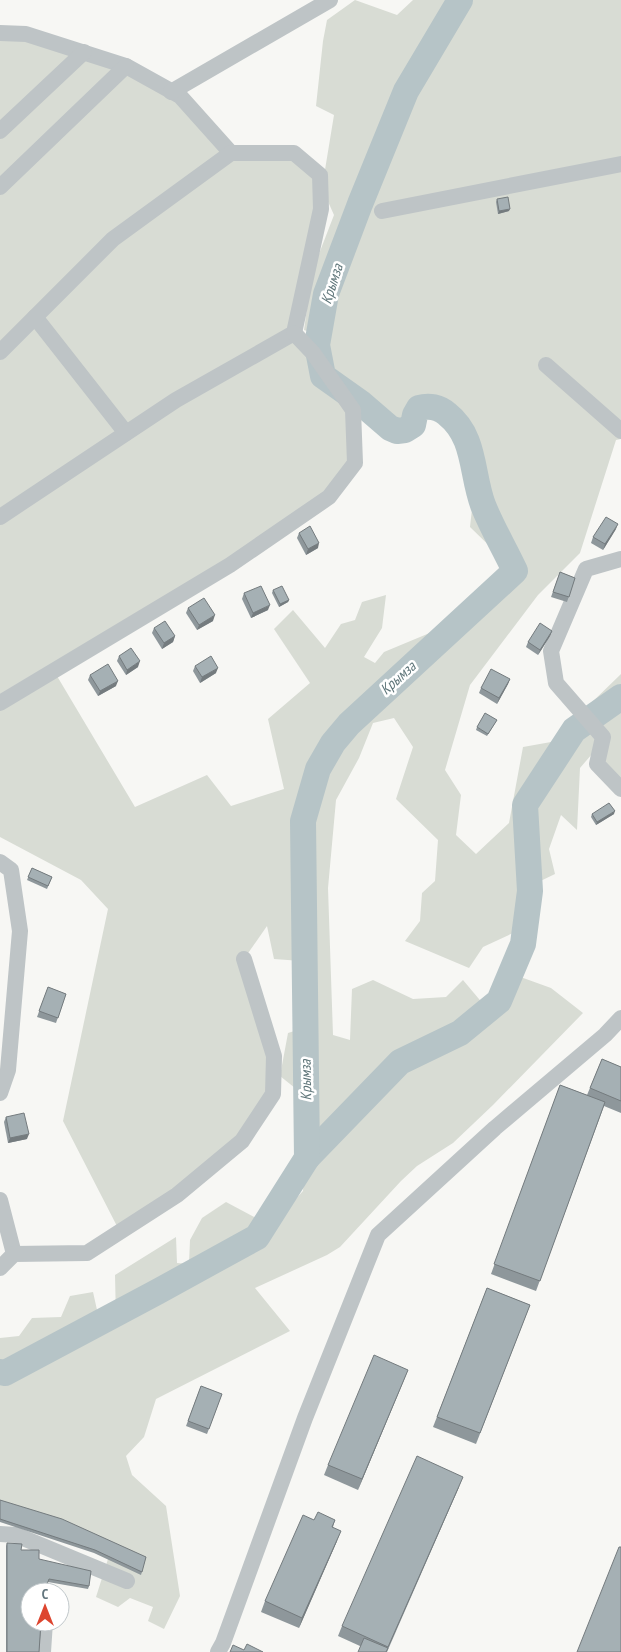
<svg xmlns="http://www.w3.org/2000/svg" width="621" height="1652" viewBox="0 0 621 1652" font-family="'PT Sans Narrow',sans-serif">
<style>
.green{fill:#d8dcd4;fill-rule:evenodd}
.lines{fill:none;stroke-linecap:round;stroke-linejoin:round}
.river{stroke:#b6c4c7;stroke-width:26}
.minor{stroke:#bec4c6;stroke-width:16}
.wall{fill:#8e979b}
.shaded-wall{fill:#747b7e}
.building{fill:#a5b0b4;stroke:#747b7e}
.labels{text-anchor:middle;stroke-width:5;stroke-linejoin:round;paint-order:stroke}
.water-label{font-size:15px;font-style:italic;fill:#5e7579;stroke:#fff}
</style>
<rect width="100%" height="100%" fill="#f7f7f4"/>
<path class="green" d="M355 0 397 15 413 0H621V439L616 440 580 553 538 595 470 685 445 770 461 795 456 835 476 854 509 823 523 747 551 742 621 674V782L604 767V740L580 768 577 830 561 815 549 849 555 874 528 887V926L483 947 469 968 405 941 420 921 422 893 435 881 438 840 396 799 413 747 394 718 373 723 359 758 336 800 328 888 333 1035 350 1040 352 989 373 980 413 999 446 997 463 980 484 1005 515 975 551 988 583 1013 493 1105 453 1143 417 1166 401 1181 340 1247 327 1255 255 1288 290 1331 156 1399 144 1437 126 1456 132 1475 166 1506 180 1596 164 1629 148 1621 153 1607 130 1598 118 1607 96 1597 108 1559 0 1503V1338L19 1336 32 1318 61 1317 70 1296 93 1292 99 1319H116L115 1275 176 1237 177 1263 189 1264 190 1240 202 1218 226 1202 271 1226 303 1191 310 1100 280 1076 288 1033 307 1027 315 962 274 959 267 926 244 959 274 1056 273 1094 242 1141 120 1232 63 1121 108 909 81 880 0 837V33L26 34 180 96 231 153H294L320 175 294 333 318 359 319 335 304 330 312 272 334 215 322 188 334 115 316 106 323 41 327 20ZM353 411 399 420 437 417 477 465 470 527 515 571 481 614 456 622 384 652 375 663 364 657 382 628 386 595 362 602 355 620 341 624 325 648 293 610 274 629 310 683 268 719 284 789 231 806 207 775 135 807 54 671 329 497 355 463Z"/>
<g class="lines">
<g class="river">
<path d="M307 1158 400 1062 460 1033 499 1001 523 944 530 891 525 805 574 730 621 697"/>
<path d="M0 1372 5 1373 157 1292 257 1237 307 1158 303 821 318 769 333 743 349 724 515 571C505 549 492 528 483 505 471 473 476 437 447 414 439 407 429 405 419 408L415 415 413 425 405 430 397 431 390 428 361 403 323 376 317 345 326 294 360 204 406 91 460 0"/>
</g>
<g class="minor">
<path d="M0 33 26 34 126 66 180 96 231 153"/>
<path d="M171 92 330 0"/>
<path d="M0 131 84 52"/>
<path d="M0 187 126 66"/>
<path d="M382 211 621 164"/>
<path d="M35 317 126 433"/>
<path d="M0 352 113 239 231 153H294L320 175 321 209 294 333 176 400 0 517"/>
<path d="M546 365 621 431"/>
<path d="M621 559 586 569 551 651 556 683 603 737 597 764 621 789"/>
<path d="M0 703 230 565 329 497 355 463 353 410 313 353 294 333"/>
<path d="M0 862 11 870 20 931 8 1070 0 1093"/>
<path d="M0 1200 14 1254"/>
<path d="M0 1268 14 1254 87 1253 177 1195 242 1141 273 1094 274 1056 244 959"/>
<path d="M0 1534 16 1535 127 1581"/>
<path d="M43 1652 45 1622"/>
<path d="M218 1652 223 1643 305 1418 378 1235 495 1128 605 1035 621 1018"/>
</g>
</g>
<g class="wall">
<path d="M497 199 509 211 498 214 496 202Z"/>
<path d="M616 529 603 550 591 543 593 537Z"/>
<path d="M299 533 318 548 306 555 297 538Z"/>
<path d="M560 572 575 578 567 602 551 597Z"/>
<path d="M273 590 289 600 288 602 279 607 272 593Z"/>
<path d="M244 593 268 610 251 618 242 599Z"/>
<path d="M188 608 213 621 197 630 186 613Z"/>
<path d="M154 628 175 636 173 642 162 649 152 633Z"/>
<path d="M552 631 550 636 538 655 526 647 528 642Z"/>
<path d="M119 656 138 667 126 675 117 661Z"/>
<path d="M195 666 216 673 200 683 193 671Z"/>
<path d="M90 675 116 686 98 696 88 680Z"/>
<path d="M510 679 508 684 497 704 479 693 481 688Z"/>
<path d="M497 720 487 736 476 730 477 727Z"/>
<path d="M592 814H614L596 825 591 817Z"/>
<path d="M32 868 52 877 47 889 27 880Z"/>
<path d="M48 987 66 994 56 1023 37 1017Z"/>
<path d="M602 1059 621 1067V1113L604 1106 536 1291 491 1274 560 1085 587 1095Z"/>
<path d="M6 1117 27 1139 8 1143 4 1122Z"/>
<path d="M487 1288 530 1305 476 1444 433 1427Z"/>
<path d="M408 1370 358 1490 324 1475 328 1465Z"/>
<path d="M201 1386 222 1394 207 1434 186 1426Z"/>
<path d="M459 1487 387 1652 360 1646 338 1636 342 1626Z"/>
<path d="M0 1500 146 1557 141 1575 94 1553 0 1522Z"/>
<path d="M314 1520H335L333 1527 337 1541 299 1628 261 1612 265 1601Z"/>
<path d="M7 1543 89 1586 88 1589 48 1582 44 1592 39 1652H6V1546Z"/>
</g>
<g class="shaded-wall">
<path d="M510 209 509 211 498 214 499 211Z"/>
<path d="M618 524 616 529 603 550 605 544Z"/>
<path d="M319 543 318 548 306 555 308 549Z"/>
<path d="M289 600 288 602 279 607 280 604Z"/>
<path d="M270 605 268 610 251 618 253 613Z"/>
<path d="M215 615 213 621 197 630 199 625Z"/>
<path d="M552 631 550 636 538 655 540 650Z"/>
<path d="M175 636 173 642 162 649 164 643Z"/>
<path d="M140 661 138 667 126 675 127 670Z"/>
<path d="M218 668 216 673 200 683 202 677Z"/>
<path d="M510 679 508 684 497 704 499 698Z"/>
<path d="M118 681 116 686 98 696 100 691Z"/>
<path d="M615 811 614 814 596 825 597 822Z"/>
<path d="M29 1134 27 1139 8 1143 10 1138Z"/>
<path d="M408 1370 404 1380 358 1490 362 1479Z"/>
<path d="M463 1477 459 1487 386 1652 388 1647Z"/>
<path d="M341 1531 337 1541 299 1628 302 1618Z"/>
</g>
<g class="building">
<path d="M508 197 510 209 499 211 497 199Z"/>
<path d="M606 517 618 524 605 544 593 537Z"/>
<path d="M310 526 319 543 308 549 299 533Z"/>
<path d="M560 572 575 578 569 597 553 592Z"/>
<path d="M261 586 270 605 253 613 244 593Z"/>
<path d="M282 586 289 600 280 604 273 590Z"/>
<path d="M204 598 215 615 199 625 188 608Z"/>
<path d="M165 621 175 636 164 643 154 628Z"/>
<path d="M540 623 552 631 540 650 528 642Z"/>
<path d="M131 648 140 661 127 670 119 656Z"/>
<path d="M211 656 218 668 202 677 195 666Z"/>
<path d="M108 664 118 681 100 691 90 675Z"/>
<path d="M491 669 510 679 499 698 481 688Z"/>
<path d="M485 713 497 720 488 734 477 727Z"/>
<path d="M609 803 615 811 597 822 592 814Z"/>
<path d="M32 868 52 877 48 886 28 877Z"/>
<path d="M48 987 66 994 58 1018 39 1011Z"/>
<path d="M602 1059 621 1067V1101L590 1088Z"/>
<path d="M560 1085 605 1102 540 1281 494 1264Z"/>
<path d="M24 1113 29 1134 10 1138 6 1117Z"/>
<path d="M487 1288 530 1305 480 1433 437 1417Z"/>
<path d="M374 1355 408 1370 362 1479 328 1465Z"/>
<path d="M201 1386 222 1394 209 1429 188 1421Z"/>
<path d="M417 1456 463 1477 388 1647 342 1626Z"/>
<path d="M0 1500 62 1519 146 1557 142 1572 95 1550 0 1519Z"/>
<path d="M318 1512 335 1520 332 1527 341 1531 302 1618 265 1601 303 1515 314 1520Z"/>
<path d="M7 1543 22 1544 21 1550H39V1559L91 1571 89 1586 49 1579 44 1592H30V1622H41L39 1652H7Z"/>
<path d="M619 1547H621V1652H577Z"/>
<path d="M364 1638 388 1648 386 1652H358Z"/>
<path d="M247 1644 263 1652H230L233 1645 244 1650Z"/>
</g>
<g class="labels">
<g class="water-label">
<text transform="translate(332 284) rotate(-72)" y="5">Крымза</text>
<text transform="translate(398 678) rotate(-42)" y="5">Крымза</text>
<text transform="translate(306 1080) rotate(-91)" y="5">Крымза</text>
</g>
</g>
<g transform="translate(45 1607)"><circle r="24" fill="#ffffff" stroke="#c1c8cb"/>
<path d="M0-4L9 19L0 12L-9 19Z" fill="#dd452f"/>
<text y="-8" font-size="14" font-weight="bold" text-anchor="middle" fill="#63767e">С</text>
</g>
</svg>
